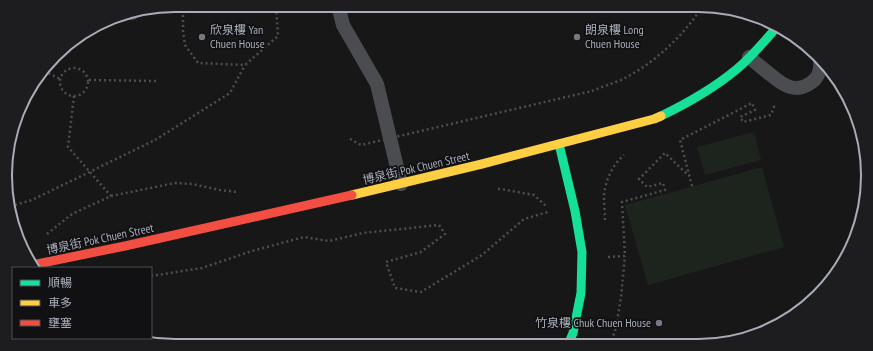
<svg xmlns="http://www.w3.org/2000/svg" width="873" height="351" viewBox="0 0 873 351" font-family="'PT Sans Narrow','Noto Sans TC',sans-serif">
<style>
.green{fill:#1d241e}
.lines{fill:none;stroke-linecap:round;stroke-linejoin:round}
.path{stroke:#4d4e52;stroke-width:2.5;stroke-dasharray:2 3;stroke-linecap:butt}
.lane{stroke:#4b4c50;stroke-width:14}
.fast{stroke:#16e098;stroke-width:9}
.slow{stroke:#ffcf43;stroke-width:9}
.jam{stroke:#f24e42;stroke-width:9}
.path-bridge{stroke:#4d4e52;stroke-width:2.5;stroke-dasharray:2 3;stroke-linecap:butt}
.poi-dot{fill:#757880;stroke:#111113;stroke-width:1.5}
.labels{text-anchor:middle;stroke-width:3.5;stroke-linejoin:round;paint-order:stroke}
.poi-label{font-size:12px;fill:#a8adb8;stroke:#111113;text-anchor:start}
.street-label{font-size:12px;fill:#a8adb8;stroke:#111113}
.rim{fill:none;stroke:#a8adb8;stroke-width:2}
</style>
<rect width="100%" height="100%" fill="#171717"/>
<g class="green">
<path d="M754 132 761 160 705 175 697 147Z"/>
<path d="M762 167 784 247 648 285 625 205Z"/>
</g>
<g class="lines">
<g class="path">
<path d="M183 5V31L185 45 198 63 245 65 278 36 276 5"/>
<circle cx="74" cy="82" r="14"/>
<path d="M44 71 60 79"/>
<path d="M89 80 157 81"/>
<path d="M592 91C601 87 611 84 621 80 655 63 682 37 703 6"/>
<path d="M74 96 68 147 111 196"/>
<path d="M155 140 230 93 245 65"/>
<path d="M692 186 680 140 752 103 755 110 740 117 743 122 771 115 775 104"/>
<path d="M498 189H501L534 195 546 206"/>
<path d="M8 206 15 205"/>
<path d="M605 220C605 213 604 205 604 198 604 183 612 165 624 155"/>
<path d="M47 234 72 214 111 196 175 183 192 184 220 190 237 192"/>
<path d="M608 257 625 256 622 202 665 190 663 183 647 187 639 179 665 153 689 176"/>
<path d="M151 276 202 268 252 251 304 237 329 241 363 233 439 225 445 234 421 252 386 262 395 288 421 292 482 255 524 219 548 212"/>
<path d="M610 345 616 328 621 297 625 256"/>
</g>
<g class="lane">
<path d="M338 5 343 25 377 84 401 184"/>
<path d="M129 13H132"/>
<path d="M749 57C756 63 763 69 771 75 784 86 796 94 812 82 819 77 821 68 820 60"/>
</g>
<g class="fast">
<path d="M661 116C688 103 714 88 737 69 751 57 764 42 776 28"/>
<path d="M559 144 575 211 582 252 581 293 573 333 568 345"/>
</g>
<path class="slow" d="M352 195 482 164 654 119 661 116"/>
<path class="jam" d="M32 265 125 246 352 195"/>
<g class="path-bridge">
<path d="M350 139 361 145 592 91"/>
<path d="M15 205 32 200 155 140"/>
</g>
</g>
<g class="poi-dot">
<circle cx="202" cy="37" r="4"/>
<circle cx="577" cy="37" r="4"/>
<circle cx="659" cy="323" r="4"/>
</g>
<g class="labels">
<g class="poi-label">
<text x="210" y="34">欣泉樓 Yan<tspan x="210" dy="14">Chuen House</tspan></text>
<text x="585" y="34">朗泉樓 Long<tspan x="585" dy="14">Chuen House</tspan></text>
<text x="651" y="327" text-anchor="end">竹泉樓 Chuk Chuen House</text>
</g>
<g class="street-label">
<text transform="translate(416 168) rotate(-13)" y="4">博泉街 Pok Chuen Street</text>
<text transform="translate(100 239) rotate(-12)" y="4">博泉街 Pok Chuen Street</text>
</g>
</g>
<path d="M0 0H873V351H0ZM175 12H698A163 163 0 0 1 861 175V176A163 163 0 0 1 698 339H175A163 163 0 0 1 12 176V175A163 163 0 0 1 175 12Z" fill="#1d1d20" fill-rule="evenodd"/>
<path class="rim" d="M175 12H698A163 163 0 0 1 861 175V176A163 163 0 0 1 698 339H175A163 163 0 0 1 12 176V175A163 163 0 0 1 175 12Z"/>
<rect x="12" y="267" width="140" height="72" fill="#111113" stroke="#4d4f55"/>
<rect x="20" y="280" width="20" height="6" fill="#16e098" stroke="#4d4f55"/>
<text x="48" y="287" font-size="12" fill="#a8adb8">順暢</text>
<rect x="20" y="300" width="20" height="6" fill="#ffcf43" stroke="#4d4f55"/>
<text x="48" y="307" font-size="12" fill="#a8adb8">車多</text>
<rect x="20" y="320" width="20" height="6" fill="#f24e42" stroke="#4d4f55"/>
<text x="48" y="327" font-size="12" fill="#a8adb8">壅塞</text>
</svg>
